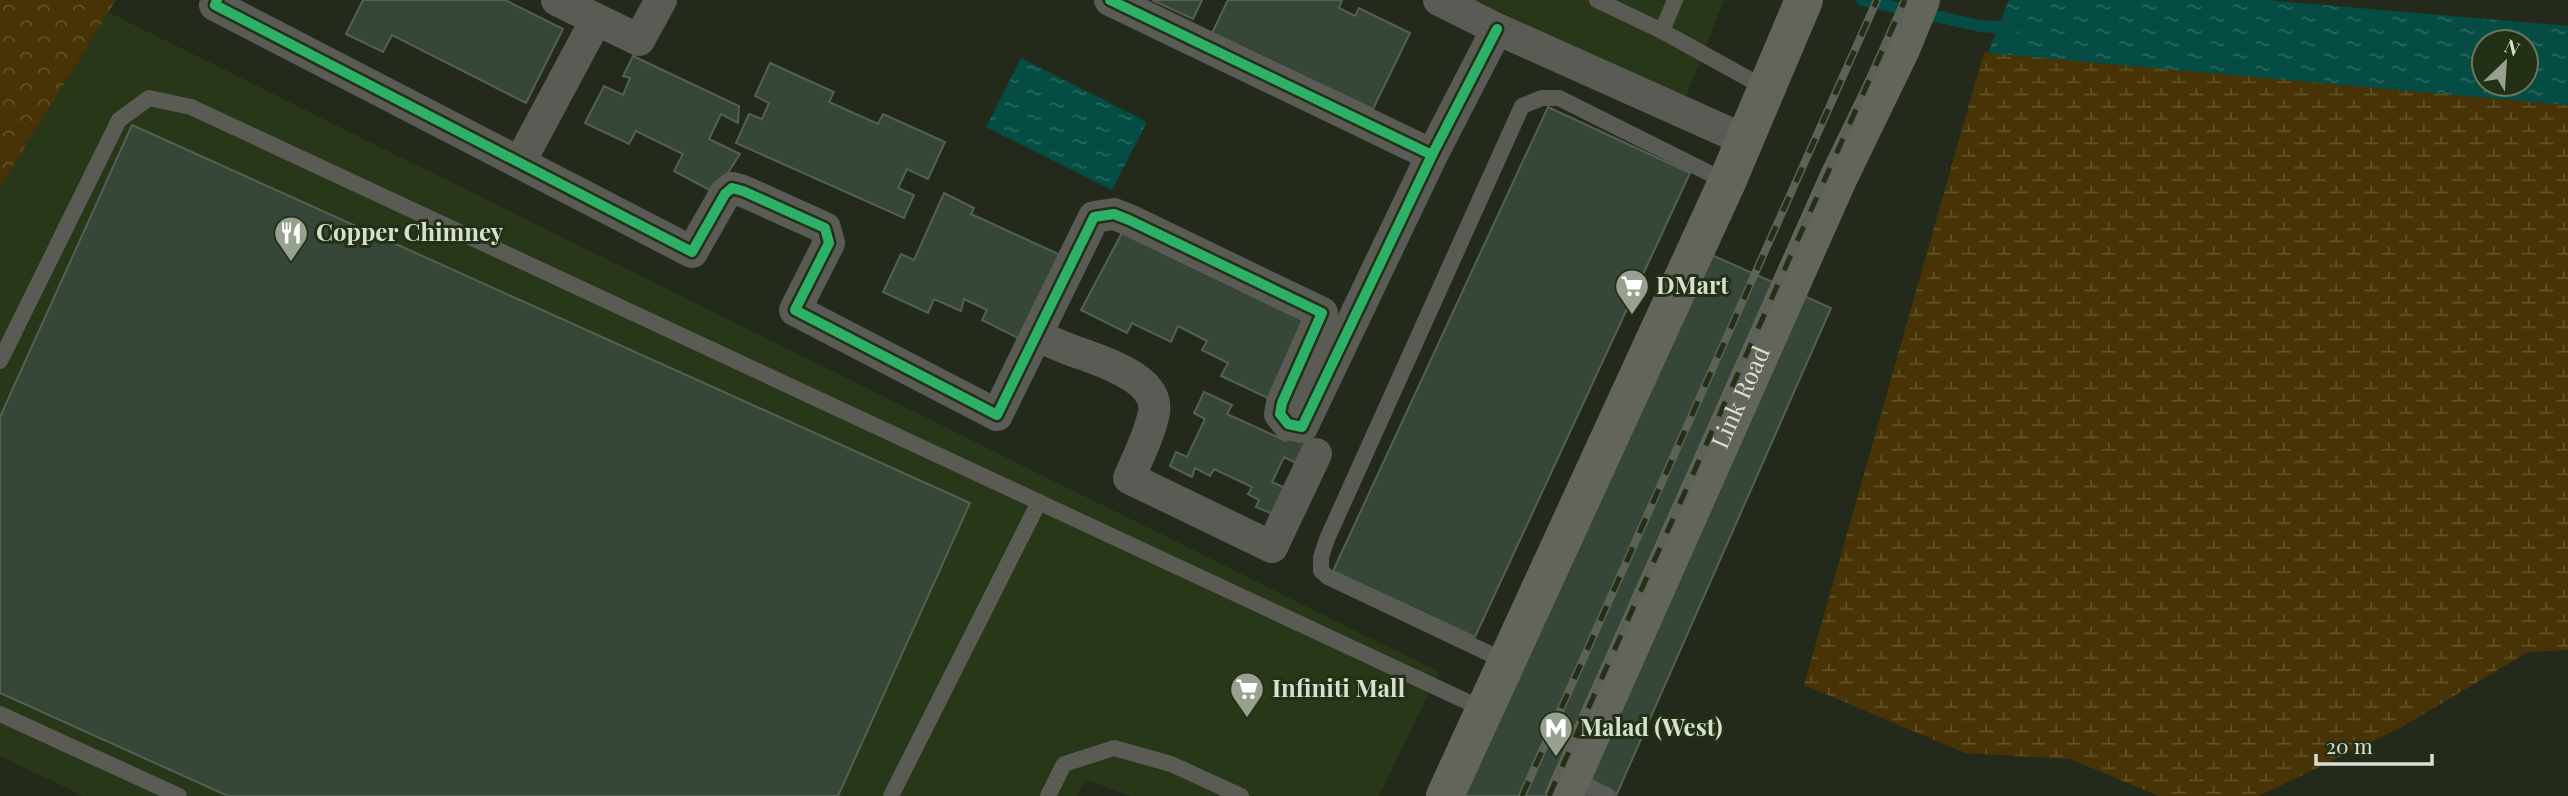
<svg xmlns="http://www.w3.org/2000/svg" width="2568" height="796" viewBox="0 0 2568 796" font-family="'Playfair Display',serif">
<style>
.built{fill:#283718}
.wetland{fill:url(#wetland-marsh)}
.park{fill:url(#park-crowns)}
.water{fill:url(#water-ripples);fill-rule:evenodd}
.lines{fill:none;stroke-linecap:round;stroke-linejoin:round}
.stream{stroke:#054d44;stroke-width:12}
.building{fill:#364638;stroke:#555f54;stroke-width:2}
.service{stroke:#5a5b54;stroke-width:16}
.minor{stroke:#5a5b54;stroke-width:32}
.primary{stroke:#63645c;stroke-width:38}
.rail-casing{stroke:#5e6157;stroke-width:8}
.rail{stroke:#233015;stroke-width:5;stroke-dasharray:16;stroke-linecap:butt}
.cycleway-casing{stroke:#233015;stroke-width:15}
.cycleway{stroke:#2db169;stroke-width:10}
.labels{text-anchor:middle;stroke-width:6;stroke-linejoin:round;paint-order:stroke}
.poi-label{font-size:24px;font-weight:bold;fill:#d7e0cf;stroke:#233015;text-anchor:start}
.street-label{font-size:24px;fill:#d7e0cf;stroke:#233015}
</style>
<defs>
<pattern id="wetland-marsh" width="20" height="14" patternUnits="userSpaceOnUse" patternTransform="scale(1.75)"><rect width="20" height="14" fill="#473305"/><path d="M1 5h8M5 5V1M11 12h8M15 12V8" fill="none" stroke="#615028"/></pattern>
<pattern id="park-crowns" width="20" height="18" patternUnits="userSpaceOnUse" patternTransform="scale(1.75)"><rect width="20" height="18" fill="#473305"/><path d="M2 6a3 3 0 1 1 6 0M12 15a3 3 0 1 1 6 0" fill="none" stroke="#615028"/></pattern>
<pattern id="water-ripples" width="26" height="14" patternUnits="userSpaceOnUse" patternTransform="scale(1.75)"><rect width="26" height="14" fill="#054d44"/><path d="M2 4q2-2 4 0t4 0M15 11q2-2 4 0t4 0" fill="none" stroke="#29665e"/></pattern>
</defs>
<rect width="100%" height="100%" fill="#232a1b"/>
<g class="built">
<path d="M1476 0H1724L1684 102Z"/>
<path d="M108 12 1439 672 1379 796H1131L1085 779 1077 796H83L0 756V187Z"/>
</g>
<path class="wetland" d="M1984 52 2568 105V650L2528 652 2400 728 2259 796H2159L2070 759 1965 753 1804 685Z"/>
<path class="park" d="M0 0H116L0 187Z"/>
<g class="water">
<path d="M2009 0H2266L2568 26V105L1988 53ZM2526 42V84H2484V42Z"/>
<path d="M1021 58 1147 122 1112 190 986 127Z"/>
</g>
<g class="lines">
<path class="stream" d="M1862 0 1980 26 2013 28"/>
</g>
<g class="building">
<path d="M363 0H505L563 29 526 103 392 35 383 52 346 34Z"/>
<path d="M1152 0H1202L1193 19Z"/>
<path d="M1228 0H1342L1339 8 1355 16 1359 8 1410 33 1373 109 1212 33Z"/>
<path d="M633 56 739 106 738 123 721 114 709 139 740 154 715 193 674 171 683 154 636 131 629 144 585 123 604 86 623 95 630 78 623 76Z"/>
<path d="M770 63 834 92 829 102 878 124 883 114 945 142 928 179 907 169 898 188 914 195 904 218 736 143 749 114 762 119 769 103 755 96Z"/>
<path d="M1548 107 1690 173 1475 637 1333 571Z"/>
<path d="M132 125 970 503 838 796H228L0 693V417Z"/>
<path d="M944 193 974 208 971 214 1067 258 1026 342 982 320 987 310 964 299 961 311 934 299 928 313 883 292 901 254 914 260Z"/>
<path d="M1123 231 1305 319 1270 399 1221 376 1228 363 1202 350 1207 341 1178 326 1171 342 1132 323 1127 333 1081 310Z"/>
<path d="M1689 245 1831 308 1616 796H1446Z"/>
<path d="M1204 392 1232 405 1227 414 1286 441 1291 431 1309 440 1298 464 1284 457 1272 482 1285 488 1273 514 1256 507 1259 500 1248 494 1252 487 1214 469 1210 476 1195 468 1192 477 1170 466 1176 452 1187 457 1205 419 1194 413Z"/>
</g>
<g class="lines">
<g class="service">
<path d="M1597 0 1662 31 1767 89"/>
<path d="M1662 31 1675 0"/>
<path d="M0 361 119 120 149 98 191 107 1485 710"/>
<path d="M1507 662 1328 577 1321 571V557L1327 539 1522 106 1542 98H1559L1727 182"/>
<path d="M0 714 179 796"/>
<path d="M1572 778 1608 796"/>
<path d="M891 796 1039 502"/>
<path d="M1048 796 1064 764 1114 748 1171 764 1241 796"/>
</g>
<g class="minor">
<path d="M217 0 215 5 692 252 725 194 732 188 743 191 825 228 829 243 795 310 997 415 1094 217 1114 214 1129 220 1322 313 1282 403 1280 414 1288 424 1302 427 1432 155 1497 29"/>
<path d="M557 0 639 40 661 0"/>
<path d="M1110 0 1432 155"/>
<path d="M1439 0 1497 29 1745 140"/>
<path d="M520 162 596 20"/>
<path d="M1036 335C1051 342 1066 349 1082 354 1104 362 1159 379 1154 412 1150 434 1138 457 1129 478L1272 547 1316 454"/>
</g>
<g class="primary">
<path d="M1445 796 1727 182 1804 0"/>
<path id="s1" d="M1564 796 1838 179 1901 49 1921 0"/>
</g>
<g class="rail-casing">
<g id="rail">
<path d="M1522 796 1877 0"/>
<path d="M1549 796 1905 0"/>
</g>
</g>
<use href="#rail" class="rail"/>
<g class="cycleway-casing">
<g id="cycleway">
<path d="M217 0 215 5 692 252 725 194 732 188 743 191 825 228 829 243 795 310 997 415 1094 217 1114 214 1129 220 1322 313 1282 403 1280 414 1288 424 1302 427 1432 155 1497 29"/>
<path d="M1110 0 1432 155"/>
</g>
</g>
<use href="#cycleway" class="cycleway"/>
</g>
<defs>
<g id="restaurant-pin" transform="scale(1.75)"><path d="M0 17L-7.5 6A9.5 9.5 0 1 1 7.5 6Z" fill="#98a090" stroke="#233015"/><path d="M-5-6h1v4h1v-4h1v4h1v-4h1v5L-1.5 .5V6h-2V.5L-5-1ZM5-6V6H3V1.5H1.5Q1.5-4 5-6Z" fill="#fff"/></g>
<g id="supermarket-pin" transform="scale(1.75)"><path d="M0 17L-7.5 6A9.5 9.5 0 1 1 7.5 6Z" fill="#98a090" stroke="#233015"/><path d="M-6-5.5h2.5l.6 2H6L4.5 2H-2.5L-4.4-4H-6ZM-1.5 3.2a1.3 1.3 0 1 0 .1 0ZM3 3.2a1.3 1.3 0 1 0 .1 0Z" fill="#fff"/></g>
<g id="metro-pin" transform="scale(1.75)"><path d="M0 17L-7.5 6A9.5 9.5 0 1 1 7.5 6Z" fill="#98a090" stroke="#233015"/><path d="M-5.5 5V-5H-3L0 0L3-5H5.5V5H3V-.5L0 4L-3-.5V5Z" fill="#fff"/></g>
</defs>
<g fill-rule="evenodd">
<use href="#restaurant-pin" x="291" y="233"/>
<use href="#supermarket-pin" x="1632" y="286"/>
<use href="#supermarket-pin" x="1247" y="689"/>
<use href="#metro-pin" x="1556" y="728"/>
</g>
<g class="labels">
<g class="poi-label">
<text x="316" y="241">Copper Chimney</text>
<text x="1656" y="294">DMart</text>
<text x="1272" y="697">Infiniti Mall</text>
<text x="1580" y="736">Malad (West)</text>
</g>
<g class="street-label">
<text dy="8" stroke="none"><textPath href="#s1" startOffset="436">Link Road</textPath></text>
</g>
</g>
<g transform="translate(2505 63) rotate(25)"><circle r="33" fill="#233015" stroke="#6b765f" stroke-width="2"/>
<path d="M0-5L12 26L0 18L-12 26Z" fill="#98a090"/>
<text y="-10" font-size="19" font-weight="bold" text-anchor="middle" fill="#d7e0cf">N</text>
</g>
<path d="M2316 754v10h116v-10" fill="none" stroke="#d7e0cf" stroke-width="3.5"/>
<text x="2326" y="754" font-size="21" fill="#d7e0cf" stroke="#233015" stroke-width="5" paint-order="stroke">20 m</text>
</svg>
